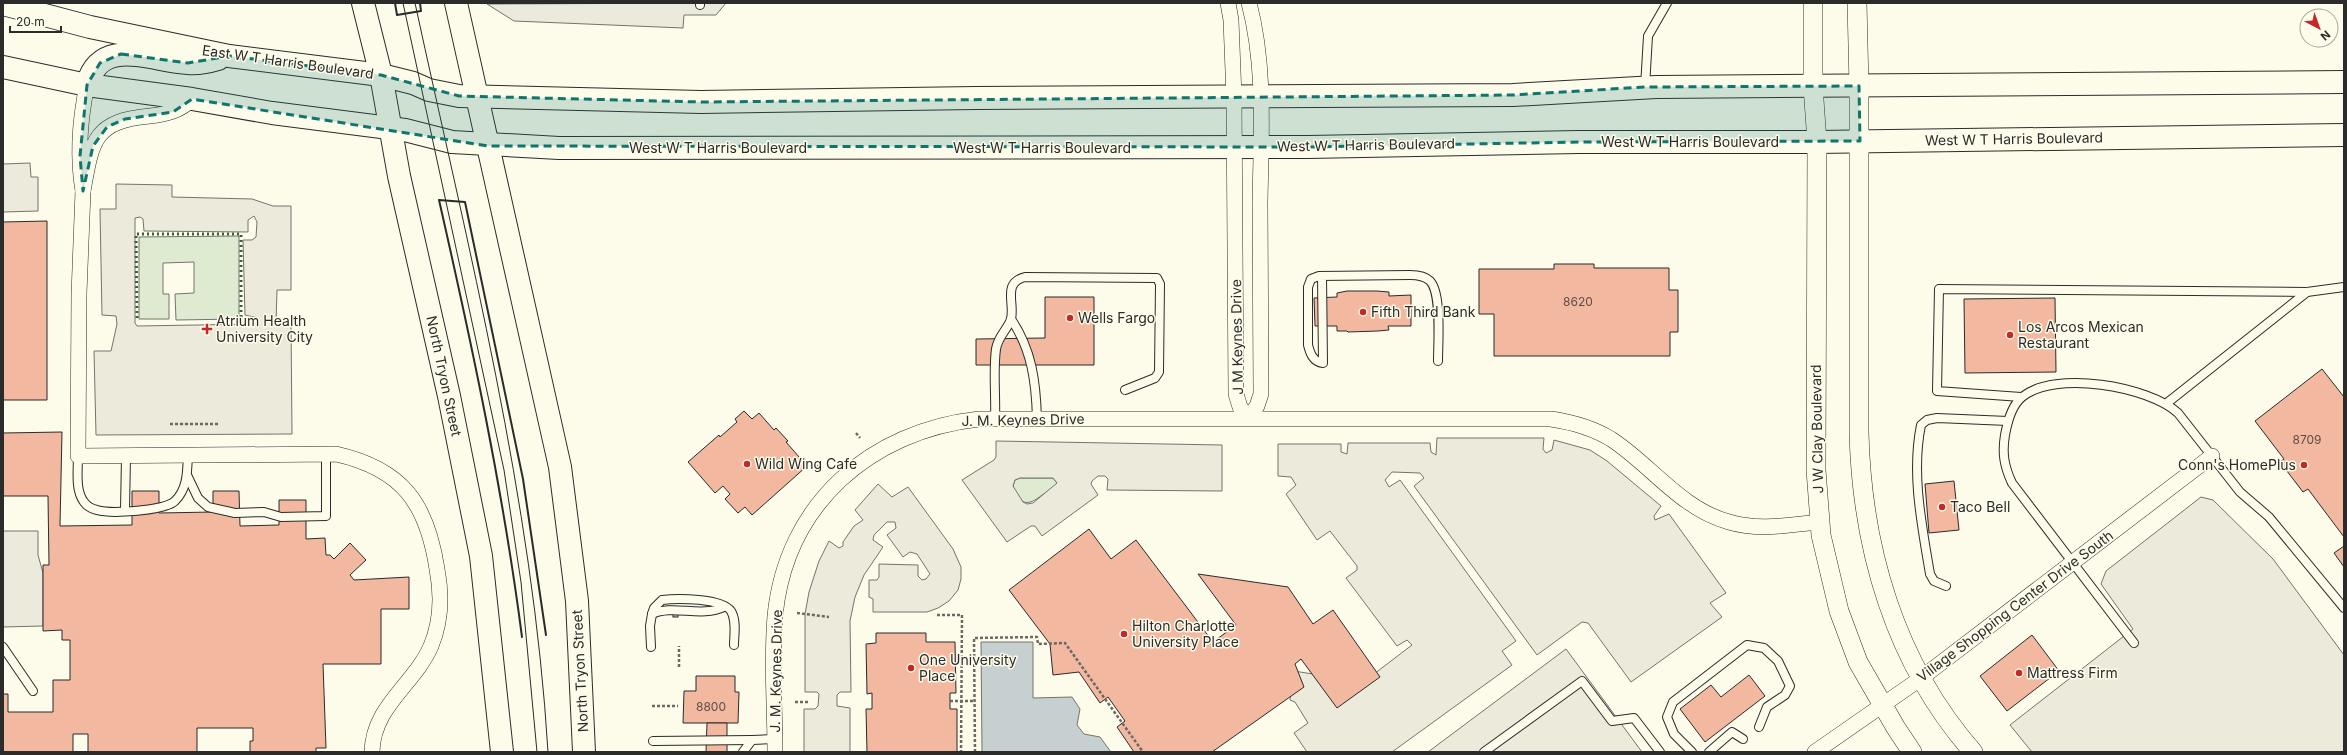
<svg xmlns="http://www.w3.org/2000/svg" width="2347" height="755" viewBox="0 0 2347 755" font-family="Inter,sans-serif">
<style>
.green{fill:#deebd1;stroke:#74746e}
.parking{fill:#eceadb;stroke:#74746e;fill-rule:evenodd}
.water{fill:#c7d0d0;stroke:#74746e}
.building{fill:#f2b8a0;stroke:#2b2b2b}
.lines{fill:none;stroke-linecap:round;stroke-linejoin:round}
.service-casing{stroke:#2b2b2b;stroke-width:10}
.minor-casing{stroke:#2b2b2b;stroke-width:16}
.tertiary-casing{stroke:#2b2b2b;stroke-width:20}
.primary-casing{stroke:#2b2b2b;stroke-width:24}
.path{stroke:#6a6964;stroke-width:2.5;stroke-dasharray:3 2;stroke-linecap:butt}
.service{stroke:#fdfbea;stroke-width:8}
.minor{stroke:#fdfbea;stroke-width:15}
.tertiary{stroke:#fdfbea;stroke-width:19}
.primary{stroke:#fdfbea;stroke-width:22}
.tram{stroke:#2b2b2b;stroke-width:1}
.hedge{stroke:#34623c;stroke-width:3;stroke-dasharray:2 3;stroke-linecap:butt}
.wall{stroke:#2b2b2b;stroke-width:2}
.marked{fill:#0f766e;fill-opacity:0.2;stroke:#0f766e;stroke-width:3;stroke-dasharray:8 5;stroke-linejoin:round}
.poi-dot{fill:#c62828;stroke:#fdfbea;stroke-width:1.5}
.labels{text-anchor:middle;stroke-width:3;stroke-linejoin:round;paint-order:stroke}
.number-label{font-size:12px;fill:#5d4e48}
.street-label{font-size:14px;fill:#2b2b2b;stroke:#fdfbea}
.poi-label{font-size:14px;fill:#2b2b2b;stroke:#fdfbea;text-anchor:start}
</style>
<rect width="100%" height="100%" fill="#fdfbea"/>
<g class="green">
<path d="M239 236V319L176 320 175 294 194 293V262L163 263V294H169V319H139V237Z"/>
<path d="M1020 478H1053L1057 483C1054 488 1047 492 1042 495 1027 507 1020 505 1013 486L1015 480Z"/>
</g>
<g class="parking">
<path d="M726 3 716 15H684L683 28 514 21 487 4Z"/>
<path d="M30 163 31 177H38V211L3 212V164Z"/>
<path d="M116 184 172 185V197L252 199 273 206H291V290H277L276 323 291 324 292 434 96 435 94 351H111L117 324 116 316 102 315 100 209H116ZM254 216 257 222 256 237 252 240H243L245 315 258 318 257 324 137 326 135 323V218L140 217 143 219 144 231 248 232V220Z"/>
<path d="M1437 438H1544L1543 449 1546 453 1552 450 1554 440 1590 450 1607 461 1661 506 1654 516 1655 520 1669 514 1726 593 1710 603 1722 617 1631 682 1588 623 1582 622 1537 655 1414 486 1424 478 1420 473 1392 472 1385 480 1389 487 1400 480 1516 641 1502 651 1512 665 1392 752H1307L1294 733 1308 723 1295 702 1290 700 1294 671 1350 680 1374 674 1412 645 1407 640 1397 646 1346 578 1357 570V566L1330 531 1317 540 1286 494 1296 485 1291 477 1278 476V444H1341V452L1347 454 1348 443H1430L1431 452 1436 455Z"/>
<path d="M996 441 1222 445V491L1107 490 1108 479 1105 476H1098L1092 481 1091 484 1098 495 1042 536 1035 526H1031L1007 542 962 480 994 460 996 457ZM1020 478H1053L1057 483 1033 503 1027 504 1023 502 1013 486 1015 480Z"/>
<path d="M878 484 892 497 908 487 953 549 961 567V579L958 590 949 601 938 608 927 612H873V599L869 597V580H877L879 577V564L918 565V576L922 580 926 579 930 574 917 554 910 552 903 557 887 535 896 528 895 522H887L874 535 873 540 883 547 864 575 855 597 850 621 851 692H840L837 695V706L850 708V752H804V709H815L818 706 819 694 817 692H805V614L809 592 819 561 829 541 839 548 843 546V542L854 526 863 520 855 510Z"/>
<path d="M2201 497 2213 500 2273 559 2344 655V752H2032L2010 725 2133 629 2101 584 2106 571Z"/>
<path d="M3 531H38V555L43 573V626L3 627Z"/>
<path d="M1566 649 1642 752H1428Z"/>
</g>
<path class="water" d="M981 642H1033V698L1072 697 1080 709 1077 725 1084 734 1100 737 1111 752H982Z"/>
<g class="building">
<path d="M47 221V400H3V222Z"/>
<path d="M1554 264H1594V268H1669V290H1678V332H1670V356H1494V314H1479V269H1554Z"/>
<path d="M1347 291H1377L1389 292V296L1411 295V326H1388L1389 330 1378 331 1348 332 1347 331H1337V326H1315L1314 298 1337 297V293Z"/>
<path d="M1045 297H1094V365H976V339L1045 338Z"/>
<path d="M2055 298 2056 372 1965 373 1964 299Z"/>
<path d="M2322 369 2344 397V537L2308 489 2303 492 2280 462 2284 459 2255 421Z"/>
<path d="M744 411 752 419 759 413 774 430 776 428 788 441 786 442 807 466 752 515 745 507 738 513 725 499 730 494 723 486 715 493 688 462 719 435 720 437 737 422 735 419Z"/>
<path d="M62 432 60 526 132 525V491H159V513L213 512V491H239L240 526 279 525V500H306V539L325 538 326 555H330L334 559 350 543 366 560 350 575 354 580 409 577V609H381V664H323L326 748H316V752H250V741H253V728H197V752H88V734H73V752H3V694H8V712H53V680H70V640H62V630L43 631V565H49L48 496H3V433Z"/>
<path d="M1954 481 1959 530 1929 533 1925 484Z"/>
<path d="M1089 529 1111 559 1136 540 1213 642 1236 625 1198 574 1288 587 1313 624 1333 610 1380 677 1337 708 1301 659 1295 664 1304 687 1212 752H1134L1117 727 1125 721 1108 697 1100 703 1079 672 1053 675 1050 644 1009 590Z"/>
<path d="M2344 546V567L2334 553Z"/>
<rect x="673" y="613" width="5" height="4"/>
<path d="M876 633H926V642H955L956 693H950V709H957V752H867L866 709H872V693L867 694 866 644 876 643Z"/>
<path d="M2032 635 2059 671 2007 711 1980 676Z"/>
<path d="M1749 675 1765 696 1705 742 1680 709 1711 685 1721 697Z"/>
<path d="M696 676H735V692H739L738 723H683L684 691H696Z"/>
<path d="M707 723H727V752H706Z"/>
</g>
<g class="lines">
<g class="service-casing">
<g id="service">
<path d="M700 3V5"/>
<path d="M1645 87 1648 36 1667 3"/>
<path d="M1322 276 1323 363C1313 362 1310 353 1308 345V287L1311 279 1319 276 1410 275C1417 275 1425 276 1430 281 1442 293 1438 344 1438 361"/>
<path d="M1011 319C1032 350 1036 382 1037 419"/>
<path d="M2021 397 1937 391 1939 289 2307 292 2344 287"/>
<path d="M2167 403 2307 292"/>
<path d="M995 419C996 396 993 371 996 349 998 336 1008 329 1011 319 1015 303 1002 283 1025 277L1157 278 1160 284 1159 372 1155 378 1125 390"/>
<path d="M78 456C78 471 75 490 84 502 87 506 92 509 97 510 111 514 164 511 175 501 188 488 187 471 188 455"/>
<path d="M187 475 198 498 208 507 235 513 264 512 281 517 326 516V453"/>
<path d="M125 510 126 456"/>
<path d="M1946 586 1934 581 1930 574C1922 526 1911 474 1921 425L1927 420 1937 418 2008 421"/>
<path d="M724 607C701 618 673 604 652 614L654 608 662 600C677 598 722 598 731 611 737 621 734 635 734 645"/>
<path d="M2134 643 2012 483C2004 466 2002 453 2005 435 2007 424 2012 405 2022 397 2055 370 2148 386 2178 413L2240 492 2269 517 2344 608"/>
<path d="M3 647 33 691"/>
<path d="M651 647 650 626 652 614"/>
<path d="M653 741 752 740"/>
<path d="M743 752 752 740 775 739"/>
<path d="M1484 752 1582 681 1612 721 1634 718 1660 752"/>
<path d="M1692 752 1674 734 1667 717 1673 702 1747 645 1764 648 1778 661 1790 686 1785 695 1767 707 1759 727"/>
<path d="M1709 752 1732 732 1743 739"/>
</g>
</g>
<g class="minor-casing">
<g id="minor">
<path d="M1228 3 1231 20 1234 97 1236 394 1240 407 1248 418"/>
<path d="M87 85C80 119 77 156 83 191 92 140 94 121 150 116 167 114 180 111 192 99"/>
<path d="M83 191 79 294 78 456 336 454C403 469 427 504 437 569 442 595 441 622 431 646 414 685 373 706 372 752"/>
<path d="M1248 418 1257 406 1261 394C1261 330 1260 266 1260 203 1261 137 1266 67 1249 3"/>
<path d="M775 752C775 707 771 661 775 616 786 504 870 431 979 419H1551C1571 422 1593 428 1611 439 1651 465 1681 509 1729 522 1759 531 1789 525 1819 522"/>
<path d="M1815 752 1920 679 2212 456"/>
</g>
</g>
<g class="tertiary-casing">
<g id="tertiary">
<path d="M1813 3V86L1817 142 1816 470 1821 535 1839 611 1858 662 1896 728 1912 752"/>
<path d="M1857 3 1859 86V433C1862 549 1895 663 1973 752"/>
</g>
</g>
<g class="primary-casing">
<g id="primary">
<path d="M363 3 381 75 399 176 449 396 481 556 502 752"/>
<path d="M456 3 560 467 577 601 584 752"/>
<path d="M3 4 90 27 229 56 381 75 413 83 429 90 459 96 701 102 976 98 1513 95 1656 87 2344 82"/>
<path d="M3 67 87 85 192 99 272 113 405 130 452 142 559 148 1308 147 1579 142H1817L2344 135"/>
<path d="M87 85C101 35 151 61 188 63 198 64 208 62 218 59"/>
</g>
</g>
<g class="path">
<path d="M170 424H218"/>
<path d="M856 433 860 438"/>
<path d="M816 465 820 470"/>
<path d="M797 613 829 617"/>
<path d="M937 615H962L961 752"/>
<path d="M679 667V646"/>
<path d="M950 701H975"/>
<path d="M795 702H809"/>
<path d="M652 706H678"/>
<path d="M975 752 974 638 1037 637 1038 644 1065 643 1143 752"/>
</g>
<use href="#service" class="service"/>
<use href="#minor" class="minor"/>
<use href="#tertiary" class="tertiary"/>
<use href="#primary" class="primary"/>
<g class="tram">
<path d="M403 3 504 470 521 582 537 752"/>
<path d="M415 3C468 248 533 501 548 752"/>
</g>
<path class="hedge" d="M137 318 136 234H241V319"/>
<g class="wall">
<path d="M395 3 397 15 421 11 420 3"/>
<path d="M522 637C503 490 472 345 439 200L465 202 523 479 546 635"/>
</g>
</g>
<path class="marked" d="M121 54 188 63 229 56 381 75 459 96 701 102 1513 95 1645 87 1859 86 1860 141 1579 142 1308 147 488 146 192 99 173 112 125 119 107 127 93 146 83 191 80 156 87 85 100 63Z"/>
<g class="poi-dot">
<circle cx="1363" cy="312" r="4"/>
<circle cx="1070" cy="318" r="4"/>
<path d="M205 323h4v4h4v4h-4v4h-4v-4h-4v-4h4z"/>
<circle cx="2010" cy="335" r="4"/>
<circle cx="747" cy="464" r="4"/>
<circle cx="2304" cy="465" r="4"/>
<circle cx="1942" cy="507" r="4"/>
<circle cx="1124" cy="634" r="4"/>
<circle cx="911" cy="668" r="4"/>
<circle cx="2019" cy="673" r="4"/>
</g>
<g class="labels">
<g class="number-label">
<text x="1578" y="306">8620</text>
<text x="2307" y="444">8709</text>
<text x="711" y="711">8800</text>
</g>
<g class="street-label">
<text transform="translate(288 62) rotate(8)" y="5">East W T Harris Boulevard</text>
<text transform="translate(2014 139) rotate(-1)" y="5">West W T Harris Boulevard</text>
<text x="1690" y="147">West W T Harris Boulevard</text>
<text transform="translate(1366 145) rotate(-1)" y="5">West W T Harris Boulevard</text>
<text x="718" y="153">West W T Harris Boulevard</text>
<text x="1042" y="153">West W T Harris Boulevard</text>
<text transform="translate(1237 337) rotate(-91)" y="5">J M Keynes Drive</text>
<text transform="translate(444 376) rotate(78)" y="5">North Tryon Street</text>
<text transform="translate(1023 420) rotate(-1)" y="5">J. M. Keynes Drive</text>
<text transform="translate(1817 429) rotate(-91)" y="5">J W Clay Boulevard</text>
<text transform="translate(2015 606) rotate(-37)" y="5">Village Shopping Center Drive South</text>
<text transform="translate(580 671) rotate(-93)" y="5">North Tryon Street</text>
<text transform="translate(776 671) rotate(-89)" y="5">J. M. Keynes Drive</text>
</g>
<g class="poi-label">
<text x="1371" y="317">Fifth Third Bank</text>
<text x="1078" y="323">Wells Fargo</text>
<text x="216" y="326">Atrium Health<tspan x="216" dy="16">University City</tspan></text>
<text x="2018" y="332">Los Arcos Mexican<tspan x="2018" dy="16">Restaurant</tspan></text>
<text x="755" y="469">Wild Wing Cafe</text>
<text x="2296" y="470" text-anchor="end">Conn's HomePlus</text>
<text x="1950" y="512">Taco Bell</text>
<text x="1132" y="631">Hilton Charlotte<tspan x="1132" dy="16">University Place</tspan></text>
<text x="919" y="665">One University<tspan x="919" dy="16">Place</tspan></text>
<text x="2027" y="678">Mattress Firm</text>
</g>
</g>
<rect width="2347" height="755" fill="none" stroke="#2b2b2b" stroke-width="8"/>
<g transform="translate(2319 28) rotate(139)"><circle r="19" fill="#fdfbea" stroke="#a9a89e"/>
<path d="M0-3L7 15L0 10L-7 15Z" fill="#c62828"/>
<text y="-6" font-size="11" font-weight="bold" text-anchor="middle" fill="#2b2b2b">N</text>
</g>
<path d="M10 26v6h51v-6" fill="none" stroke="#2b2b2b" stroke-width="2"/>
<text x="16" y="26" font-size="12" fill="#2b2b2b" stroke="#fdfbea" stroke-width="3" paint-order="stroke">20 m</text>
</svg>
